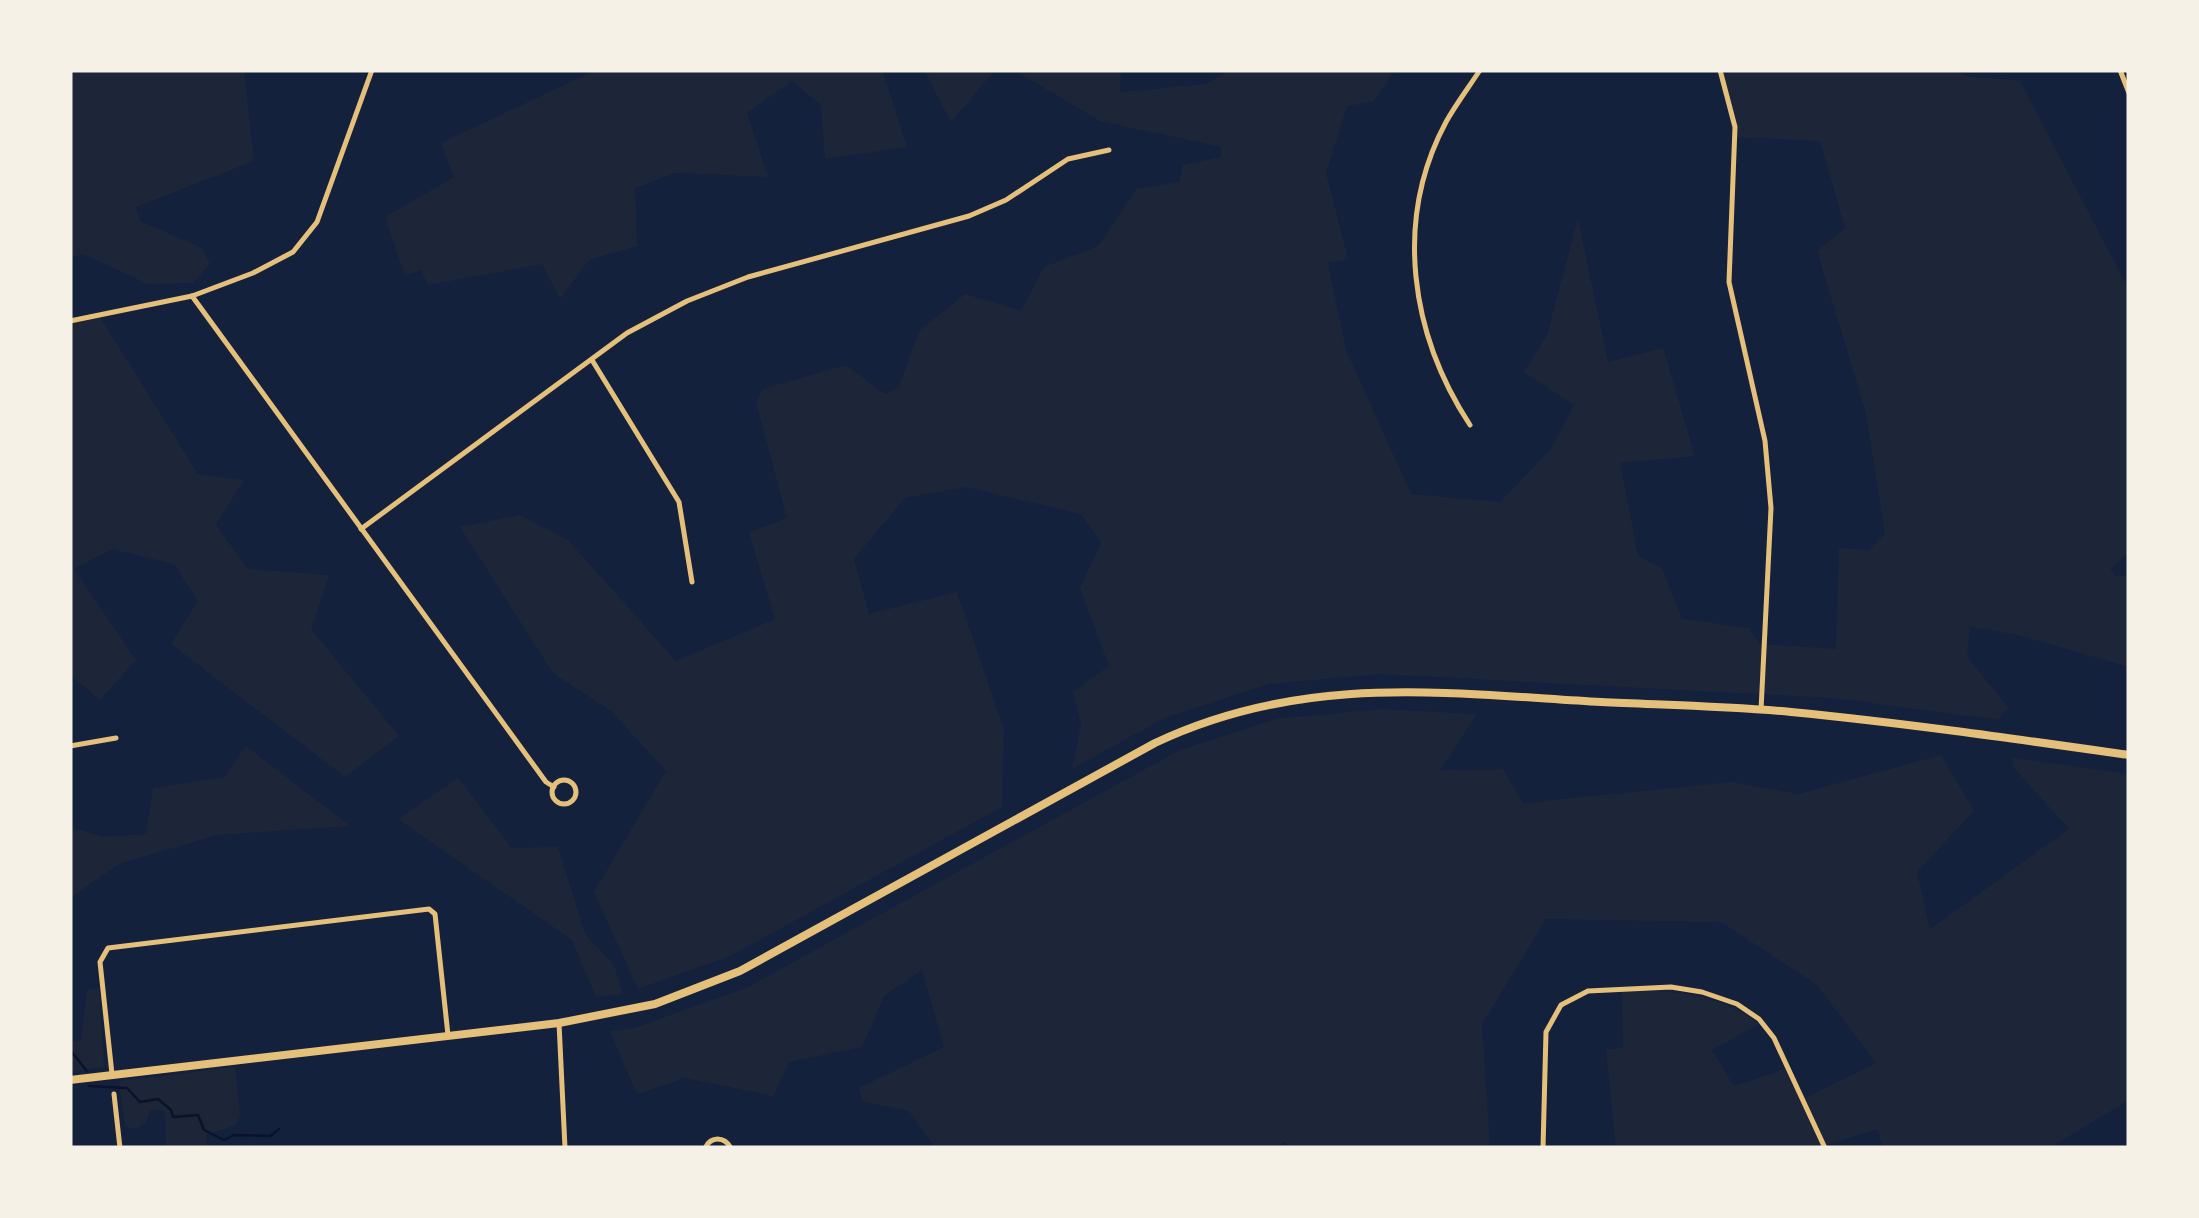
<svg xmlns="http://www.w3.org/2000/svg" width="2199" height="1218" viewBox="0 0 2199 1218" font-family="Poppins,sans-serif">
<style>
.green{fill:#1d2539}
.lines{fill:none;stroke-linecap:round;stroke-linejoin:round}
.stream{stroke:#0b132b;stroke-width:2.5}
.minor{stroke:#e5c07b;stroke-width:5}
.tertiary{stroke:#e5c07b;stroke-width:5}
.trunk{stroke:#e5c07b;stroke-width:8}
</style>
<rect width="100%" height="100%" fill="#14213d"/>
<g class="green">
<path d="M70 70H244L254 161 136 207 140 221 202 248 210 264 193 283 148 284 83 254 70 258Z"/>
<path d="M596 70H889L883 73 907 147 825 159 821 105 792 81 747 113 768 177 675 173 635 188 637 246 589 260 560 299 542 264 428 285 421 270 405 276 385 217 454 177 441 143Z"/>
<path d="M924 70H995L951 122Z"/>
<path d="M1014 70H1121L1120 92 1206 84 1229 70H1395L1373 102 1347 106 1326 173 1348 259 1328 263 1346 350 1411 494 1500 502 1551 449 1574 405 1524 372 1547 335 1578 218 1608 362 1663 348 1695 456 1620 463 1638 556 1662 568 1682 619 1749 628 1760 644 1836 649 1839 548 1869 550 1885 534 1866 413 1817 251 1845 228 1820 141 1735 137 1719 70H1957L1965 76 2020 81 2129 290V552L2110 570 2117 577 2129 574V667L2018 635 1970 627 1967 657 2008 707 1998 720 1833 698 1380 674 1269 684 1166 717 1072 769 1081 725 1073 692 1109 666 1080 588 1101 543 1081 514 966 487 905 498 854 559 869 614 957 592 1004 730 1002 807 730 956 638 989 594 892 666 771 612 712 553 673 460 527 520 515 569 541 676 661 775 619 749 532 787 518 756 402 763 389 846 365 885 394 899 387 919 331 965 294 1021 311 1044 267 1098 246 1137 189 1179 182 1183 165 1221 157V147L1100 121Z"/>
<path d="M70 310 77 321 100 317 198 474 244 480 216 525 248 569 329 575 311 629 399 736 345 777 171 644 198 601 174 564 112 549 74 569 136 660 100 700 70 675Z"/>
<path d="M1380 709 1477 714 1440 770 1503 769 1523 803 1731 782 1798 794 1941 755 1974 811 1917 872 1930 929 2069 829 2013 767V758L2129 774V1100L2049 1148H1883L1877 1129 1826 1145V1148H1616L1606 1049 1623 1048 1622 989C1674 992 1715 991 1759 1024L1712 1050 1734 1086 1785 1069 1801 1100 1876 1063 1816 984 1721 922 1546 919 1482 1024 1490 1148H1290L1285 1142 1274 1148H936L909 1111 862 1101 859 1088 944 1047 922 970 884 996 862 1047 789 1062 773 1096 685 1078 637 1094 610 1031 634 1028 746 988 1180 750 1276 719Z"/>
<path d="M246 746 350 826 217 835 119 864 70 898V827L103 837 146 834 153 788 224 777Z"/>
<path d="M458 778 512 848 558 847 585 934 614 965 623 994 596 997 572 940 398 819Z"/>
<path d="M99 988 104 1067 70 1072V1043L81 1040 87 990Z"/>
<path d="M235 1067 240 1115 236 1125 206 1135 207 1148H166L165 1111 150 1110 146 1122 137 1129 125 1127 119 1081Z"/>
</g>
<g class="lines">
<g class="stream">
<path d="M70 1050 87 1071"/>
<path d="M89 1086 127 1088 140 1102 158 1099 171 1110 173 1117 198 1115 204 1130 224 1140 234 1135 270 1136 279 1129"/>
</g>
<g class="minor">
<path d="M1720 70 1735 127 1729 282 1765 441 1771 508 1761 710"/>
<path d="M2120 70 2129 93"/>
<path d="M192 296 546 782 554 787"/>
<path d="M592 360 679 502 692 582"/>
<path d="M1470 425C1411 335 1393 221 1446 122 1456 104 1469 87 1480 70"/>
<path d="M361 529 627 333 687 301 748 277 969 216 1006 200 1068 159 1109 150"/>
<path d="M70 746 116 738"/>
<circle cx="564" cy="792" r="12"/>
<path d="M112 1074 100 962 108 948 429 909 435 914 448 1035"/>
<path d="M114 1094 120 1148"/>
<path d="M705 1148C711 1136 724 1136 731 1148"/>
<path d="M1543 1148 1546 1032 1561 1005 1588 991 1671 987 1702 992 1737 1004 1759 1019 1774 1038 1825 1148"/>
</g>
<g class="tertiary">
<path d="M70 321 192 296 253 273 293 252 317 222 372 70"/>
<path d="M559 1023 565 1148"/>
</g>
<path class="trunk" d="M70 1080 559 1023 655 1004 740 971 1155 743C1303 673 1443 693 1601 702 1664 705 1728 706 1791 712 1904 723 2016 739 2129 755"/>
</g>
<rect width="2199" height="1218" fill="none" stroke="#f6f1e7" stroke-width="145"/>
</svg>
